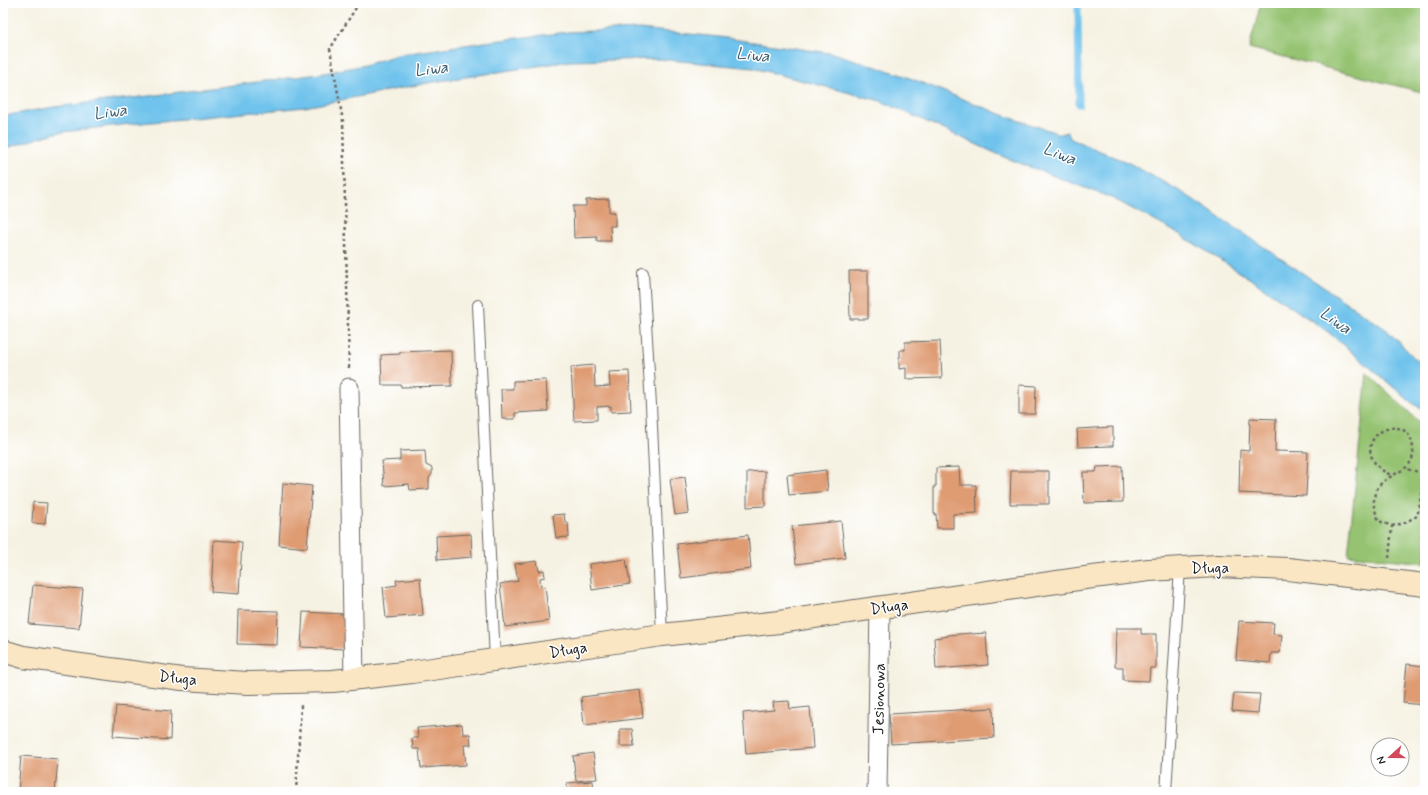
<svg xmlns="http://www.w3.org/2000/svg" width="1428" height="795" viewBox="0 0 1428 795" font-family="Mynerve,sans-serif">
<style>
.green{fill:#95c371;stroke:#587046}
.water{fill:#70c3ec;stroke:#467084}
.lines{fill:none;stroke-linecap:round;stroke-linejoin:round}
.stream{stroke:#70c3ec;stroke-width:7}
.building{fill:#df9c73}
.lane-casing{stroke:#686762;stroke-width:12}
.street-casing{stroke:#686762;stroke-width:21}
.secondary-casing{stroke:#686762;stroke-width:24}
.path{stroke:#686762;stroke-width:2.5;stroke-dasharray:3 3;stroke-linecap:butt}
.lane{stroke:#fff;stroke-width:10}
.street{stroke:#fff;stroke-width:19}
.secondary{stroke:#fbe6c4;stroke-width:22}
.labels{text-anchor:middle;stroke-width:3;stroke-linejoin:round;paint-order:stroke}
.street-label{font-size:16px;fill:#1c1c1c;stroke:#fff}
.water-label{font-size:17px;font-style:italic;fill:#3e5f6f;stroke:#fff}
</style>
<rect width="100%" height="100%" fill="#fff"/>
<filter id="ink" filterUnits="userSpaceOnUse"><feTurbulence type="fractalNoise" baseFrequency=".025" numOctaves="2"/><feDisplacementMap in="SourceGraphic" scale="8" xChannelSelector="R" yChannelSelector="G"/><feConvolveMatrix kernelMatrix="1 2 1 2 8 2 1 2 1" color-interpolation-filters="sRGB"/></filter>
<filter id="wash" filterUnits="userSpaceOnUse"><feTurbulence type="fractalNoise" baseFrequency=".012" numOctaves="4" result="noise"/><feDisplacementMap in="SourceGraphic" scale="16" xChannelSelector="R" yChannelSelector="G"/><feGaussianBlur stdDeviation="0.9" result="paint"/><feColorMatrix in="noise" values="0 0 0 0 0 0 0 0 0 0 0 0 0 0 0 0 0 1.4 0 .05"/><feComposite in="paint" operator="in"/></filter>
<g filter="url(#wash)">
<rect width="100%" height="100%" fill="#f6f2e3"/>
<g class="green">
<path d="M1261 3H1425V93L1249 48Z"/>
<path d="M1367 373 1425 427V563L1348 555Z"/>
</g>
<path class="water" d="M639 29 719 37 836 54 902 75 1008 117 1060 134 1067 132 1071 139 1129 163 1185 194 1387 330 1425 369V411L1411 402 1328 332 1249 278 1179 234 1114 199 1004 157 881 101 753 68 659 59 570 61 433 82 305 107 111 126 55 133 3 149V116L54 107 149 96 319 74 365 65 397 55 485 42 568 32Z"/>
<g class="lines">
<path class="stream" d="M1078 3 1079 104"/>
</g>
<g id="blocks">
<g class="building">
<path d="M609 199V212H615V226H610L611 241H597V237L574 238 573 206H586V200Z"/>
<path d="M849 271H868V319H850Z"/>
<path d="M940 341 942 378 906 379V368L899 369V357H900V350H905V342Z"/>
<path d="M451 350 452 386 401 387V385H382L381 355 400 354V352Z"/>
<path d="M594 365 595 387 610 386 609 372 629 371 631 411 611 412V406L597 407V420L574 421 571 367Z"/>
<path d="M546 380 548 411 515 413V419H502L501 389H513V381Z"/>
<path d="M1019 385 1036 386 1035 414H1019Z"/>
<path d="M1250 418 1276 419 1275 451 1308 452 1306 496 1239 493 1240 450 1249 451Z"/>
<path d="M1113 427V446L1078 447 1077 429Z"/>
<path d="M425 450 426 465 432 468V474L429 478V489L410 490 409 484 384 486 382 461 400 460V451Z"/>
<path d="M1122 466 1123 502 1084 503 1083 472H1096L1097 467Z"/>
<path d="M959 467 960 485H976L977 513 953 514V528H937L936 514H934V486H936V468Z"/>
<path d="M826 470 828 491 789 495 787 475Z"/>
<path d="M765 471V506L747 507V472Z"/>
<path d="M1011 471H1049V504H1010Z"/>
<path d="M685 477 689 513 675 515 670 479Z"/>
<path d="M283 483 312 486 307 548 279 545Z"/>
<path d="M33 502 47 503 45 524 32 523Z"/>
<path d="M564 514 565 522H568L569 537 556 538 553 515Z"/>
<path d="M841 521 845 558 796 564 792 526Z"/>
<path d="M471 534 472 557 437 560 436 536Z"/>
<path d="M748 535 751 569 681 578 677 544Z"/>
<path d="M214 540 242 542 239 594 211 592Z"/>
<path d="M626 559 630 584 592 590 589 564Z"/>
<path d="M537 561 539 571 544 570 545 577 540 578 541 587 545 586 549 621 505 627 500 584 518 581 515 564Z"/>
<path d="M420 578 423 615 386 618 383 587 397 585 396 580Z"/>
<path d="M33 585 83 589 79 628 29 624Z"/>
<path d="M238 610 278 611 277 645 237 644Z"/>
<path d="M303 612 345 614 344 649 301 647Z"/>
<path d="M1239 621 1274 623 1273 634 1282 635 1280 653H1271L1270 663 1236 660Z"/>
<path d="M1116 628H1141V634H1156V668H1150L1149 681 1123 680V667H1115Z"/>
<path d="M971 633V634L986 633 988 665 936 669 934 638 948 636V635Z"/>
<path d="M1407 664 1425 666V705L1403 703Z"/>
<path d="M640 690 643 718 584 725 581 697Z"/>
<path d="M1234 693 1260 694 1258 713 1232 711Z"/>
<path d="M789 701 790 709 810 707 813 748 746 754 743 713 774 710 773 702Z"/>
<path d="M116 706 171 711 170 740 113 736Z"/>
<path d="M993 708 994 738 891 744 889 714Z"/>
<path d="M462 724 463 734H470L471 745H464L466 765 421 768 419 749H413L412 738H418L417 728Z"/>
<path d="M620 729H632L634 746H620Z"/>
<path d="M593 753 597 779 576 781 573 756Z"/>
<path d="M21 756 58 759 55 792H18Z"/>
<path d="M593 781 594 792H567V783Z"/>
</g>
</g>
</g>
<g filter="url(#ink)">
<use href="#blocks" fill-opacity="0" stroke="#686762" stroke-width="1"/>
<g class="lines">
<g class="lane-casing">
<g id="lane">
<path d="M643 273 651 405 662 635"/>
<path d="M478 305 495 660"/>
<path d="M1166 792 1180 568"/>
</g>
</g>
<g class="street-casing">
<g id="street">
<path d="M349 388 354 679"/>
<path d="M877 792 880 607"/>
</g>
</g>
<g class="secondary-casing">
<path id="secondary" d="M3 651 23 657 182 679 248 683 333 681 412 672 662 635 779 622 1085 578 1149 570 1217 566 1288 569 1425 585"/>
</g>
<g class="path">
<path d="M349 368 343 121 330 49 359 3"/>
<path d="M1392 526 1404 523 1417 516 1419 508 1424 473 1406 469"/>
<path d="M1389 558 1392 526 1379 521C1377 516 1375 511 1374 506 1373 503 1374 500 1375 497 1376 495 1376 491 1377 489 1387 471 1416 474 1413 448 1409 409 1354 433 1375 463 1380 469 1385 473 1392 475"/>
<path d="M296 792 301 705"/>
</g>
<use href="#lane" class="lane"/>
<use href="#street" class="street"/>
<use href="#secondary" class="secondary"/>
</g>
</g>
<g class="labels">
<g class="street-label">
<text transform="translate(1210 567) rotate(-1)" y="6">Długa</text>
<text transform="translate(889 606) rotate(-8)" y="6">Długa</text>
<text transform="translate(568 649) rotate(-9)" y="6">Długa</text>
<text transform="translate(178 677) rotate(6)" y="6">Długa</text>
<text transform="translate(878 699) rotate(-89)" y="6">Jesionowa</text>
</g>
<g class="water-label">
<text transform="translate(753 54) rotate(6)" y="6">Liwa</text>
<text transform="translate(431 68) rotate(-7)" y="6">Liwa</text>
<text transform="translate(110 111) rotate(-8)" y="6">Liwa</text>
<text transform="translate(1060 153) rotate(22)" y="6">Liwa</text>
<text transform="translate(1336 320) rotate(36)" y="6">Liwa</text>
</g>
</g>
<rect width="1428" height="795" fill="none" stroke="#fff" stroke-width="16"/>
<g transform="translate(1390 757) rotate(249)"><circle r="19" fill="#ffffff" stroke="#a4a4a4"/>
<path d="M0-3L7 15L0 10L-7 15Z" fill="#d1495b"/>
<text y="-6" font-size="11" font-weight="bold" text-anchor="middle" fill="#1c1c1c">N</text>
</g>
</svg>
